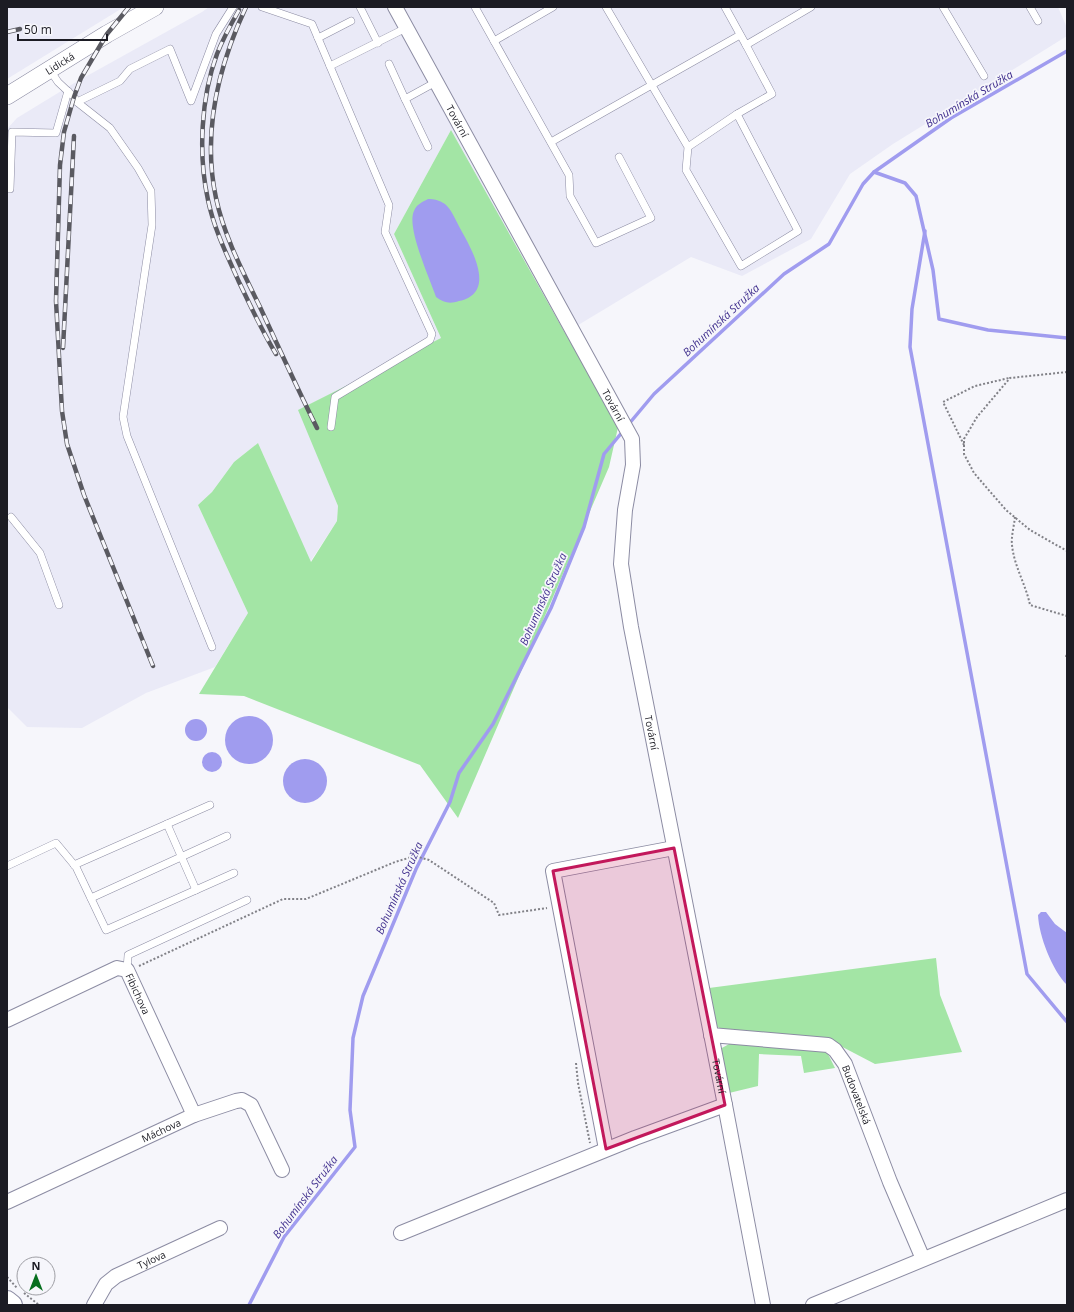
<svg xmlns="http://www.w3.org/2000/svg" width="1074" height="1312" viewBox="0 0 1074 1312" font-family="'Open Sans',sans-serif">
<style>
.built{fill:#eaeaf7}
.green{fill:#a3e5a5}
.water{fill:#a09cef}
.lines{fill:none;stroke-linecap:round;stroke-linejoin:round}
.stream{stroke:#a09cef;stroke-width:3.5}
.service-casing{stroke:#8c8ca3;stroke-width:8}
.minor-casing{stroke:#8c8ca3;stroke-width:16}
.tertiary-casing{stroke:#8c8ca3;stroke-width:18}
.secondary-casing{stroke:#8c8ca3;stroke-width:22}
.path{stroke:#818187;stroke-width:2;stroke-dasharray:2 2;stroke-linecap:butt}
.service{stroke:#fff;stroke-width:7}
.minor{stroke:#fff;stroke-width:14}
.tertiary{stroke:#fff;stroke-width:17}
.secondary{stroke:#fff;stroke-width:20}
.rail-casing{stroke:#5a5a61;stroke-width:4.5}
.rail{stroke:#f6f6fb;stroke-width:3;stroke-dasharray:9;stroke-linecap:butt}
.marked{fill:#c2185b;fill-opacity:0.2;stroke:#c2185b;stroke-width:3;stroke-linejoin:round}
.labels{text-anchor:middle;stroke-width:3.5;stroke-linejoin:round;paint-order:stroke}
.street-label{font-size:10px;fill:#1c1c24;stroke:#f6f6fb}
.water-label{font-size:11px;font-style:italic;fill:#41308e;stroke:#f6f6fb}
</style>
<rect width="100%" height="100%" fill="#f6f6fb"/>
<g class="built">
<path d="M7 7H124L7 79Z"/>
<path d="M209 7H1058L1067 28V36L893 144 850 174 811 239 742 276 691 257 565 333 451 130 394 234 441 338 299 410 338 506 337 521 310 562 258 443 234 462 212 492 198 505 248 613 215 667 146 693 82 728 27 727 7 707V129L17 118 76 82 202 12Z"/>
</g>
<g class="green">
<path d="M451 130 565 333 619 423 609 467 458 818 420 765 244 696 199 694 248 613 198 505 212 492 234 462 258 443 311 562 337 521 338 506 298 410 441 338 394 234Z"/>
<path d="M936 958 940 995 962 1052 875 1064 831 1041 730 1034 716 1026 709 988Z"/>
<path d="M731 1043 826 1050 835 1068 804 1073 801 1056 759 1054 758 1086 729 1093 720 1049Z"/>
</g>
<g class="water">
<path d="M428 199C434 199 439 200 445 204 452 210 456 221 461 230 472 250 497 293 459 301 450 304 444 303 436 297 430 279 406 227 414 211 416 205 422 202 428 199Z"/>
<circle cx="249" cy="740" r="24"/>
<circle cx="196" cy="730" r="11"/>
<circle cx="212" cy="762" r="10"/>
<circle cx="305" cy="781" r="22"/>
<path d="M1041 912H1046L1055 924 1067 933V985C1052 970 1039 936 1038 915Z"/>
</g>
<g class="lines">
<g class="stream">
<path d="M874 172 905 183 916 196 933 270 939 319 988 330 1067 338"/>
<path d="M925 231 912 309 910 347 1027 974 1067 1022"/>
<path d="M628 425 654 394 784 274 829 244 863 184 874 172 951 118 1067 51"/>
<path d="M249 1305 284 1237 355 1147 350 1110 353 1038 363 996 416 869 450 802 459 773 493 724 551 608 584 527 604 454 624 430"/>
</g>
<g class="service-casing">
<g id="service">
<path d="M262 7 312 24 389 205 385 232 432 334 430 340 335 397 331 427"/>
<path d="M360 7 378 43"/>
<path d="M475 7 569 175 570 196 596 243 651 218 619 157"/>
<path d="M606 7 688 147 686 170 741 266 798 231 737 114 688 147"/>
<path d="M725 7 746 45 811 7"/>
<path d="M943 7 984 76"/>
<path d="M1030 7 1038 21"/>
<path d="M318 38 351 21"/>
<path d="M494 41 553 7"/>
<path d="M389 64 405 99 436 82"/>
<path d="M330 66 406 28"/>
<path d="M50 70 58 82 74 97 77 102 120 81 130 69 170 49 191 101 216 34 233 7"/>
<path d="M405 99 428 147"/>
<path d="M77 102 110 128 138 168 151 191 152 225 123 417 127 436 212 647"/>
<path d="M737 114 772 94 746 45"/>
<path d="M551 142 740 35"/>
<path d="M10 189 12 132 56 133 68 91"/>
<path d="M11 517 40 553 59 605"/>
<path d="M167 824 210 805"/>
<path d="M74 865 167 824 196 890"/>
<path d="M7 866 56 843 76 867 106 930 234 873"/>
<path d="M91 898 227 836"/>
<path d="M127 970 128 955 247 900"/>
</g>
</g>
<g class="minor-casing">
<g id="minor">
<path id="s1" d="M395 7 632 439 633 465 625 510 621 564 631 627 725 1105 763 1305"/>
<path id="s2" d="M7 1020 117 968 127 970 194 1115"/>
<path id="s3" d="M711 1035 828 1045 835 1050 845 1064 890 1182 923 1259"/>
<path d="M606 1149 553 871 674 848"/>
<path id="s4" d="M7 1202 194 1115 236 1101 242 1100 251 1105 282 1170"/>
<path d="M401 1233 635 1138 725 1105"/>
<path id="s5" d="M94 1305 106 1284 116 1276 220 1228"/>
<path d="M813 1305 1067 1200"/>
</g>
</g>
<g class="tertiary-casing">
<g id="tertiary">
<path id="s6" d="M7 96 107 34 155 7"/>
</g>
</g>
<g class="secondary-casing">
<path id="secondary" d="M7 1301 12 1305"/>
</g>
<g class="path">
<path d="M1067 372 1010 378 977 417 964 439V454L974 473 1006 510 1030 530 1067 551"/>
<path d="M964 445 943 402 975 386 1009 378"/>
<path d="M1015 517C1014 526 1011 537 1012 545 1014 566 1026 585 1030 605L1067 616"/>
<path d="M1066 657 1067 653"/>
<path d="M139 966 283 899H306L395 862 415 856 429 860 494 903 499 915 547 908"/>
<path d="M576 1063 578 1083 590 1143"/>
<path d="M7 1277 17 1288"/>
<path d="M24 1293 39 1305"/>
</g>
<use href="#service" class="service"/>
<use href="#minor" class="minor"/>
<use href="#tertiary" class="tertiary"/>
<use href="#secondary" class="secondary"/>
<g class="rail-casing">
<g id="rail">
<path d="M129 7 107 34 81 78 74 97 64 132 60 165 56 301 62 411 67 444 84 495 153 666"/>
<path d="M246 7C218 67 202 132 216 198 224 236 243 272 260 307 279 348 297 388 317 428"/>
<path d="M239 10C231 24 223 39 217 54 201 97 198 155 208 200 214 229 227 255 239 282 251 307 262 331 276 354"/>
<path d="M7 32 20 29"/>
<path d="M63 348 74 136"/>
</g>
</g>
<use href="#rail" class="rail"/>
</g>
<path class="marked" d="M674 848 725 1105 606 1149 553 871Z"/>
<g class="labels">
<g class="street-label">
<text dy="4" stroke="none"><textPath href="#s6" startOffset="62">Lidická</textPath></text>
<text dy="4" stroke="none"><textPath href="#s1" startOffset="130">Tovární</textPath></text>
<text dy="4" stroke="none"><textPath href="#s1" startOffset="454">Tovární</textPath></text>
<text dy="4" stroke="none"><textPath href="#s1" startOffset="790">Tovární</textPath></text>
<text dy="4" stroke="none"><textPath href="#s2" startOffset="158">Fibichova</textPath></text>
<text dy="4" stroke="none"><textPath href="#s1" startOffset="1140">Tovární</textPath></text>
<text dy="4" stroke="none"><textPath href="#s3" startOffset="176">Budovatelská</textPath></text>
<text dy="4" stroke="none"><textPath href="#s4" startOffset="170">Máchova</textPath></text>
<text dy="4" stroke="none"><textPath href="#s5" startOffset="76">Tylova</textPath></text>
</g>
<g class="water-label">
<text transform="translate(969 99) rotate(-31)" y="4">Bohumínská Stružka</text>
<text transform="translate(721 320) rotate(-43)" y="4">Bohumínská Stružka</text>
<text transform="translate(543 599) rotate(-66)" y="4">Bohumínská Stružka</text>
<text transform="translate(399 888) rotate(-66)" y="4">Bohumínská Stružka</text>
<text transform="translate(305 1197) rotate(-53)" y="4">Bohumínská Stružka</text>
</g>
</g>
<rect width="1074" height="1312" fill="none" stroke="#1c1c24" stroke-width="16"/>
<g transform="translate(36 1276)"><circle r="19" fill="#f6f6fb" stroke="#9f9fa5"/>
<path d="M0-3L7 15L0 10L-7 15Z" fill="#076f1f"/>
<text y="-6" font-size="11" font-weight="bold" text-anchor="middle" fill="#1c1c24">N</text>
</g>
<path d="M18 34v6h89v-6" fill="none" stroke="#1c1c24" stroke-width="2"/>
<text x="24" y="34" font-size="12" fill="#1c1c24" stroke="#f6f6fb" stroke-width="3" paint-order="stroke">50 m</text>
</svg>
